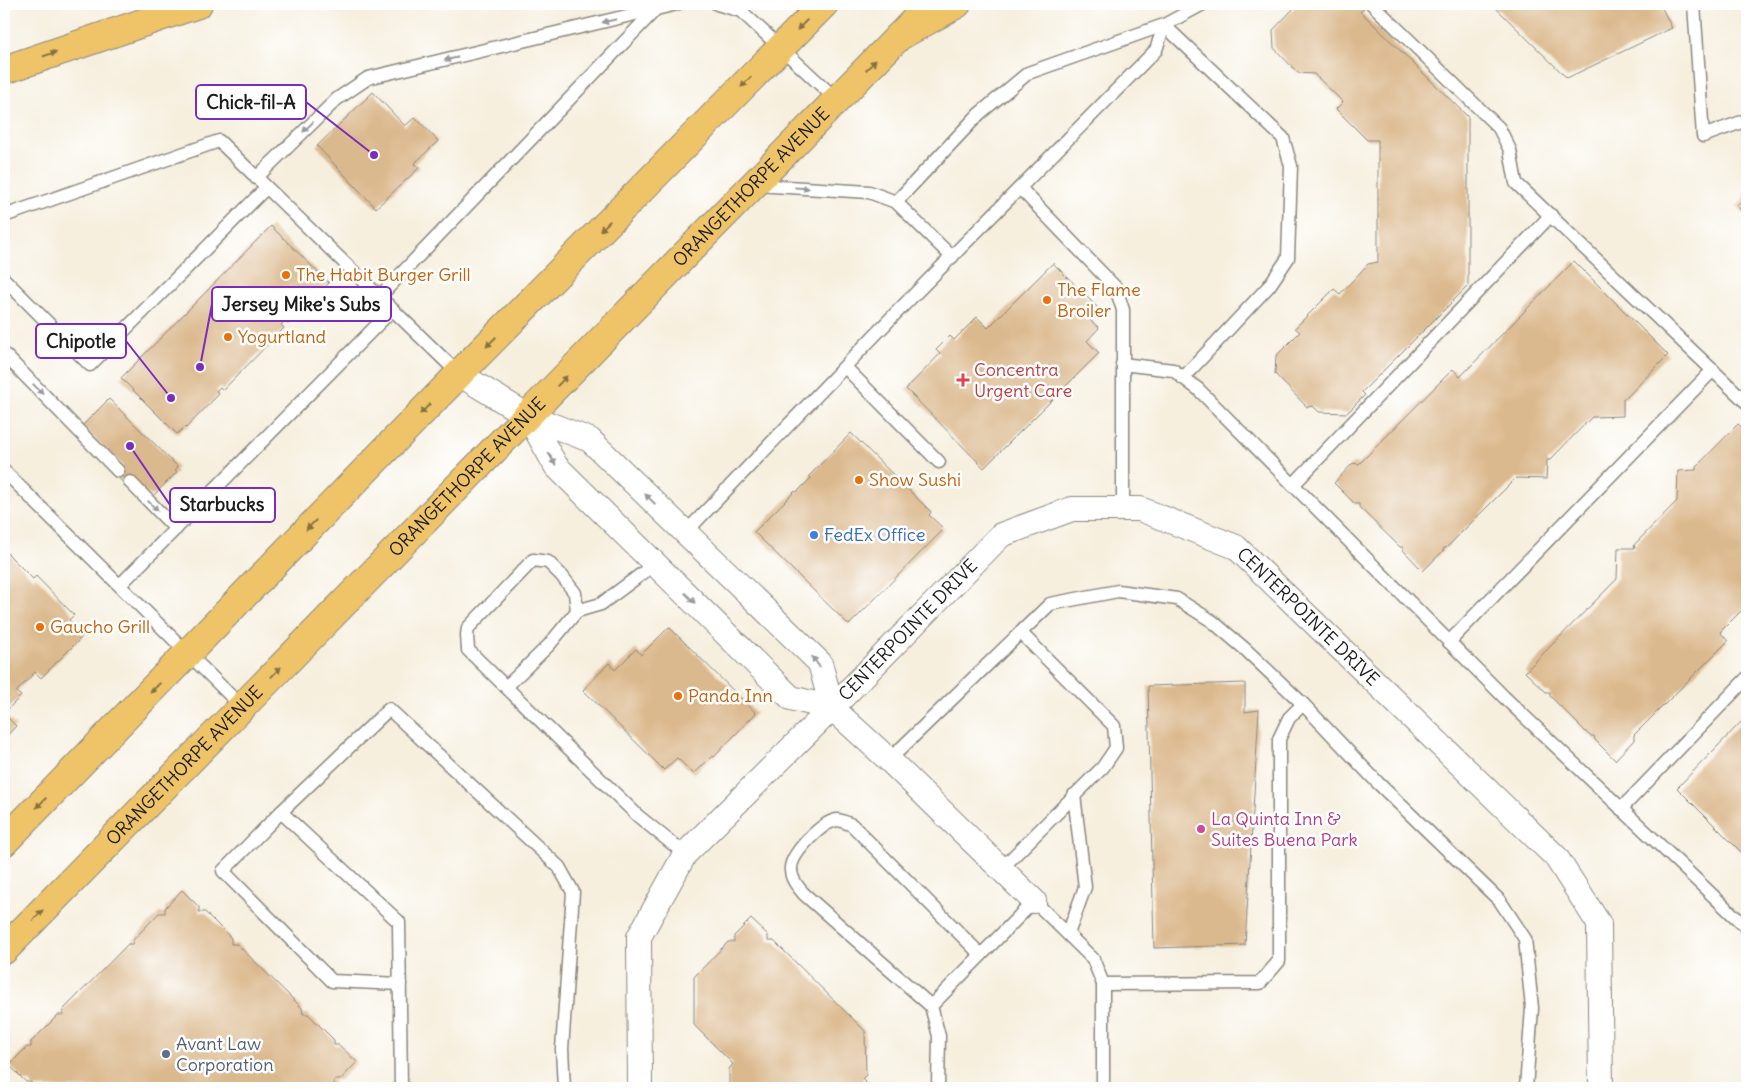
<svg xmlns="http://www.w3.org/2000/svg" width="1751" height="1092" viewBox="0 0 1751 1092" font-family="Delius,sans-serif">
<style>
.building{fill:#dbb98e}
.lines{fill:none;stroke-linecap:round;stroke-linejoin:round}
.service-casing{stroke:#89867d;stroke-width:15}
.minor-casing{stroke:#89867d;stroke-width:26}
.primary-casing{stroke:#89867d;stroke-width:30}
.motorway-casing{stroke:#89867d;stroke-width:30}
.service{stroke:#fff;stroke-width:12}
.minor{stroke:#fff;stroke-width:24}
.primary{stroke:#efc469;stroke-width:28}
.motorway{stroke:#efc469;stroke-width:28}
.oneway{fill:#999}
.oneway2{fill:#867042}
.food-dot{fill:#e8710a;stroke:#fff;stroke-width:2}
.health-dot{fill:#e0444e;stroke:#fff;stroke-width:2}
.shop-dot{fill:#3f7fe0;stroke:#fff;stroke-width:2}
.hotel-dot{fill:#d1479c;stroke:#fff;stroke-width:2}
.service-dot{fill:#5c6f8a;stroke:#fff;stroke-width:2}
.labels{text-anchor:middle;stroke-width:5;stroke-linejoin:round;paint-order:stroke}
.street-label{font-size:18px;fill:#1c1c1c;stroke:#fff}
.food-label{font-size:18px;fill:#c56008;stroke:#fff;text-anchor:start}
.health-label{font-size:18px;fill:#be3a42;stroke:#fff;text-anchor:start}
.shop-label{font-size:18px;fill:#366cbe;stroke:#fff;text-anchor:start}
.hotel-label{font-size:18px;fill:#b23c85;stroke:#fff;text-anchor:start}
.service-label{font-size:18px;fill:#4e5e75;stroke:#fff;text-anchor:start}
.leader{fill:none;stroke:#7b2cbf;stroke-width:2}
.callout-dot{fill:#7b2cbf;stroke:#fff;stroke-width:2}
.callout{fill:#fff;stroke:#7b2cbf;stroke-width:2}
.callout-label{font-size:19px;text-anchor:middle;font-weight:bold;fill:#1c1c1c}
</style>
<rect width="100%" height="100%" fill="#fff"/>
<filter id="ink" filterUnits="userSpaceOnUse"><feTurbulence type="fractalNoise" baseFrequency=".02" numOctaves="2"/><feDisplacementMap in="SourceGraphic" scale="10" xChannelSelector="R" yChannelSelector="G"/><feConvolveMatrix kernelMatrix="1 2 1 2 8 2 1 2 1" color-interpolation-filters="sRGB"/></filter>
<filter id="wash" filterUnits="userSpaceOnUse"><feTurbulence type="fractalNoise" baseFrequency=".0096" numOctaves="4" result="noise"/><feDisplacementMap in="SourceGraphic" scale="20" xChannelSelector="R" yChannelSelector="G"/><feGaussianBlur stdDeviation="1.12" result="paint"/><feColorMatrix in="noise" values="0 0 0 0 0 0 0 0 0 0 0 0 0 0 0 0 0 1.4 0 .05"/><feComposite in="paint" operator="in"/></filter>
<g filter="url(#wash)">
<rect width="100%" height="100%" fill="#f6efde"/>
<g id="blocks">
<g class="building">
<path d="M1298 4H1359L1364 8 1360 11 1468 117V286L1362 392 1365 395 1347 413 1319 412 1313 406 1307 407 1275 374 1276 356 1300 332 1295 328 1334 289 1340 294 1368 264 1378 262V140H1367L1336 109 1343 102 1314 74 1298 73 1274 48 1273 30Z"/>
<path d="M1492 4H1660L1672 28 1567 78Z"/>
<path d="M373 92 405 126 415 117 438 141 414 164 420 167 376 208 317 146Z"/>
<path d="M1747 195V217L1737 206Z"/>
<path d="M271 226 329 283 288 324 285 321 281 325 284 328 223 390 220 387 216 391 219 394 186 428 185 427 177 434 121 378Z"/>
<path d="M1574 261 1668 355 1626 398H1623V416L1592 417 1550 460H1547L1546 479 1516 478 1446 548H1444L1443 551 1423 571 1403 550V547H1400L1359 507V504H1355L1334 483 1353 463 1359 464 1453 369 1460 377Z"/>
<path d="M1053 263 1100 310 1090 320 1099 328 1087 341 1099 353 984 468 906 389 940 354 936 350 950 336 954 340 977 317 988 328Z"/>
<path d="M109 399 178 467 175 470 177 472 153 496 126 486 115 474 123 466 82 426Z"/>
<path d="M1738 424 1747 432V605L1720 632 1728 641 1634 735V740L1615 760 1595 740 1594 736H1590L1550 696V692H1546L1525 672 1617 579 1618 548H1635L1634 545 1677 501 1678 471 1696 470V467Z"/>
<path d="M851 433 931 512 929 515 944 529 849 625 754 532 795 491 797 492 811 478 809 476Z"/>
<path d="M4 550 33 579 36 576 74 615 69 620 84 635 41 678 35 672 16 692 21 696 4 713Z"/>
<path d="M669 627 756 713 714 757 712 756 694 774 677 758 664 770 583 690 609 663 615 670 636 649 641 655Z"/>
<path d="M1245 683V712L1259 710 1245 945 1154 948 1148 686Z"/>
<path d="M4 714 16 726 4 739Z"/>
<path d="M1747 716V858L1677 788Z"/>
<path d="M182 890 199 907V912H205L231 938V944H237L302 1008 303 1014H308L334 1040V1045H339L357 1062 340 1080H334V1086L332 1088H225L223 1086 221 1088H33L31 1082H26L9 1065 27 1047H31V1042L58 1015H63V1010L128 944H133V940L159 913H165V908Z"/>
<path d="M751 919 768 935V941H774L865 1031 866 1075 862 1079 871 1088H729V1069L733 1064 694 1025V977L728 942H734V936Z"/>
</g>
</g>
</g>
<g filter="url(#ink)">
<use href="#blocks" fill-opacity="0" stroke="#89867d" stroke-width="1"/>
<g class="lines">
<g class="service-casing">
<g id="service">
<path d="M717 4 741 11 837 100"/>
<path d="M1372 4 1499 128 1510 150 1516 183 1747 403"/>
<path d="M1694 4 1703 136 1747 120"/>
<path d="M256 178 337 99 368 78 656 9"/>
<path d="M755 185 869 192 896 202 952 257"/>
<path d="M1020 188 1116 288 1123 310V509"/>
<path d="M896 202 979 114 1028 73 1164 25 1203 4"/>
<path d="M4 216 219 141 459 374"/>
<path d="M4 279 90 365 266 188"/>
<path d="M379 297 656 9 677 4"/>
<path d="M4 354 118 471"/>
<path d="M1122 364 1173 370 1198 389 1504 697 1747 928"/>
<path d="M845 367 939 462"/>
<path d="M4 471 242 707"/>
<path d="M130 482 176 529"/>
<path d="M1293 485 1551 215"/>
<path d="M685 533 895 314 1156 50 1164 25 1283 138 1291 166 1288 258 1269 286 1183 378"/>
<path d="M120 585 392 310"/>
<path d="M577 611 575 593 562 576 548 562 533 560 468 628 467 635 468 650 638 816 685 854"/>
<path d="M1449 642 1713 370"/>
<path d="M506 687 549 645 577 611 601 604 655 564"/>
<path d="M889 760 1050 604 1118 591 1177 599 1212 621 1245 649 1303 704 1378 783 1500 901 1525 939 1532 1008 1526 1088"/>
<path d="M1621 809 1747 678"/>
<path d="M281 812 223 871 332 981 400 984"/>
<path d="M1001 869 1103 767 1116 748 1114 726 1021 633"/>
<path d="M1068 934 1085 887 1074 795"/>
<path d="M931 1006 804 894C797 886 790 878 791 867 793 852 822 822 837 820 841 820 847 823 852 825L981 955"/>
<path d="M401 1088 399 922 281 812 389 709 559 867 573 892 562 1049 564 1088"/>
<path d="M938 1088 939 1036 931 1006 1034 901 1093 959 1103 984 1260 983 1279 961V739L1289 718 1303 704"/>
<path d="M1103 1088V984"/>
</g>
</g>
<g class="minor-casing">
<g id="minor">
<path d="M459 374 528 416 590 440 820 663 832 708"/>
<path d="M528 416 556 466 791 698 832 708 889 760 1034 901"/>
<path id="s1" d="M640 1088 639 937 685 854 832 708 1001 535 1072 509H1140L1236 547 1556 857 1599 924 1601 1088"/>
</g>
</g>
<g class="primary-casing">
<g id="primary">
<path d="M4 842 459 374 824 4"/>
<path id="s2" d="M4 950 914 21"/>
</g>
</g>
<g class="motorway-casing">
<g id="motorway">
<path d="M898 37 957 4"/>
<path d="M4 70 198 4"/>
</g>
</g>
<use href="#service" class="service"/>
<use href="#minor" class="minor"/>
<use href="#primary" class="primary"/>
<use href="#motorway" class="motorway"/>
</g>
<defs><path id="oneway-solid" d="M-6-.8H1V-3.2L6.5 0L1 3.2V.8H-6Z" transform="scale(1.25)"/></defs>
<g class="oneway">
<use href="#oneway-solid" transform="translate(609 21) rotate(167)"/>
<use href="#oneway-solid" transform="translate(451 59) rotate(167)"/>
<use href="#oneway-solid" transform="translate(308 127) rotate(136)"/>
<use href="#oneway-solid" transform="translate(802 188) rotate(3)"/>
<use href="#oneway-solid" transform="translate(38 389) rotate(45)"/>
<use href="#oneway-solid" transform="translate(552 459) rotate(59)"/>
<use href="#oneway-solid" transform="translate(650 499) rotate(-136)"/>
<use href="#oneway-solid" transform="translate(153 506) rotate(45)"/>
<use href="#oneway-solid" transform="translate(690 598) rotate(45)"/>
<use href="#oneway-solid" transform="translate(816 662) rotate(-126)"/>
</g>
<g class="oneway2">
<use href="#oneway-solid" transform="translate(802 25) rotate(135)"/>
<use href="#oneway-solid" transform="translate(50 54) rotate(-19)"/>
<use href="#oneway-solid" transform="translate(871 65) rotate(-46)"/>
<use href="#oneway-solid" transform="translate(746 82) rotate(134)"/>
<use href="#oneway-solid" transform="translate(605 226) rotate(135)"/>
<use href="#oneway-solid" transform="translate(491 342) rotate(135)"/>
<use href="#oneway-solid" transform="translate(562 381) rotate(-46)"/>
<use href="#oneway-solid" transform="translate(425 409) rotate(134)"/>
<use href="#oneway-solid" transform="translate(311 525) rotate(134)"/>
<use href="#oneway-solid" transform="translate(276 672) rotate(-46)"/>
<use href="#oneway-solid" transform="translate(155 688) rotate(135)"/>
<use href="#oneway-solid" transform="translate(41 803) rotate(135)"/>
<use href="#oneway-solid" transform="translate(38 915) rotate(-46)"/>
</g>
</g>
<g class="food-dot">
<circle cx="286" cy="275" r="5"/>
<circle cx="1047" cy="300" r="5"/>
<circle cx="228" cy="337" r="5"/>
<circle cx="859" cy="480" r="5"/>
<circle cx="40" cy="627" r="5"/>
<circle cx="678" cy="696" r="5"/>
</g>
<path class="health-dot" d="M960.5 372.5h5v5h5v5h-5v5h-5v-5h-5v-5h5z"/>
<circle class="shop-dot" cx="814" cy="535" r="5"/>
<circle class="hotel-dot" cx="1201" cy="829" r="5"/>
<circle class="service-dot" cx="166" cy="1054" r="5"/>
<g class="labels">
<g class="street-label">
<text dy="6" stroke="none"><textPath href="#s2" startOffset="1068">ORANGETHORPE AVENUE</textPath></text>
<text dy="6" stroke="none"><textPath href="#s2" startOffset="662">ORANGETHORPE AVENUE</textPath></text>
<text dy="6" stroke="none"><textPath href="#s1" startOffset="1042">CENTERPOINTE DRIVE</textPath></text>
<text dy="6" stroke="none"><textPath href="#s1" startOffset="562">CENTERPOINTE DRIVE</textPath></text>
<text dy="6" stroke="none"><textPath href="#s2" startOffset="258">ORANGETHORPE AVENUE</textPath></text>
</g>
<g class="food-label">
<text x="296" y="281">The Habit Burger Grill</text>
<text x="1057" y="296">The Flame<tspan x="1057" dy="21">Broiler</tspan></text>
<text x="238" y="343">Yogurtland</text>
<text x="869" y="486">Show Sushi</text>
<text x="50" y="633">Gaucho Grill</text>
<text x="688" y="702">Panda Inn</text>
</g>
<g class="health-label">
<text x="974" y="376">Concentra<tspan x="974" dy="21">Urgent Care</tspan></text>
</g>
<g class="shop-label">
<text x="824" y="541">FedEx Office</text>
</g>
<g class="hotel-label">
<text x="1211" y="825">La Quinta Inn &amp;<tspan x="1211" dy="21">Suites Buena Park</tspan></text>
</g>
<g class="service-label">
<text x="176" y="1050">Avant Law<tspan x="176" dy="21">Corporation</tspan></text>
</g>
</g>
<path class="leader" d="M374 155L306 102M200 367L212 304M171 398L126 341M130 446L170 505"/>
<g class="callout-dot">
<circle cx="374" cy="155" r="5"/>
<circle cx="200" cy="367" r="5"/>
<circle cx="171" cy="398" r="5"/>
<circle cx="130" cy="446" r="5"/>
</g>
<g class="callout">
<rect x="196" y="85" width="110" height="34" rx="5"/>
<rect x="212" y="287" width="179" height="34" rx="5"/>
<rect x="36" y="324" width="90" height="34" rx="5"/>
<rect x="170" y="488" width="105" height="34" rx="5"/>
</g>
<g class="callout-label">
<text x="251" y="109">Chick-fil-A</text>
<text x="301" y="311">Jersey Mike's Subs</text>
<text x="81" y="348">Chipotle</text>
<text x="222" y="511">Starbucks</text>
</g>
<rect width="1751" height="1092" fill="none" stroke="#fff" stroke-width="20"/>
</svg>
